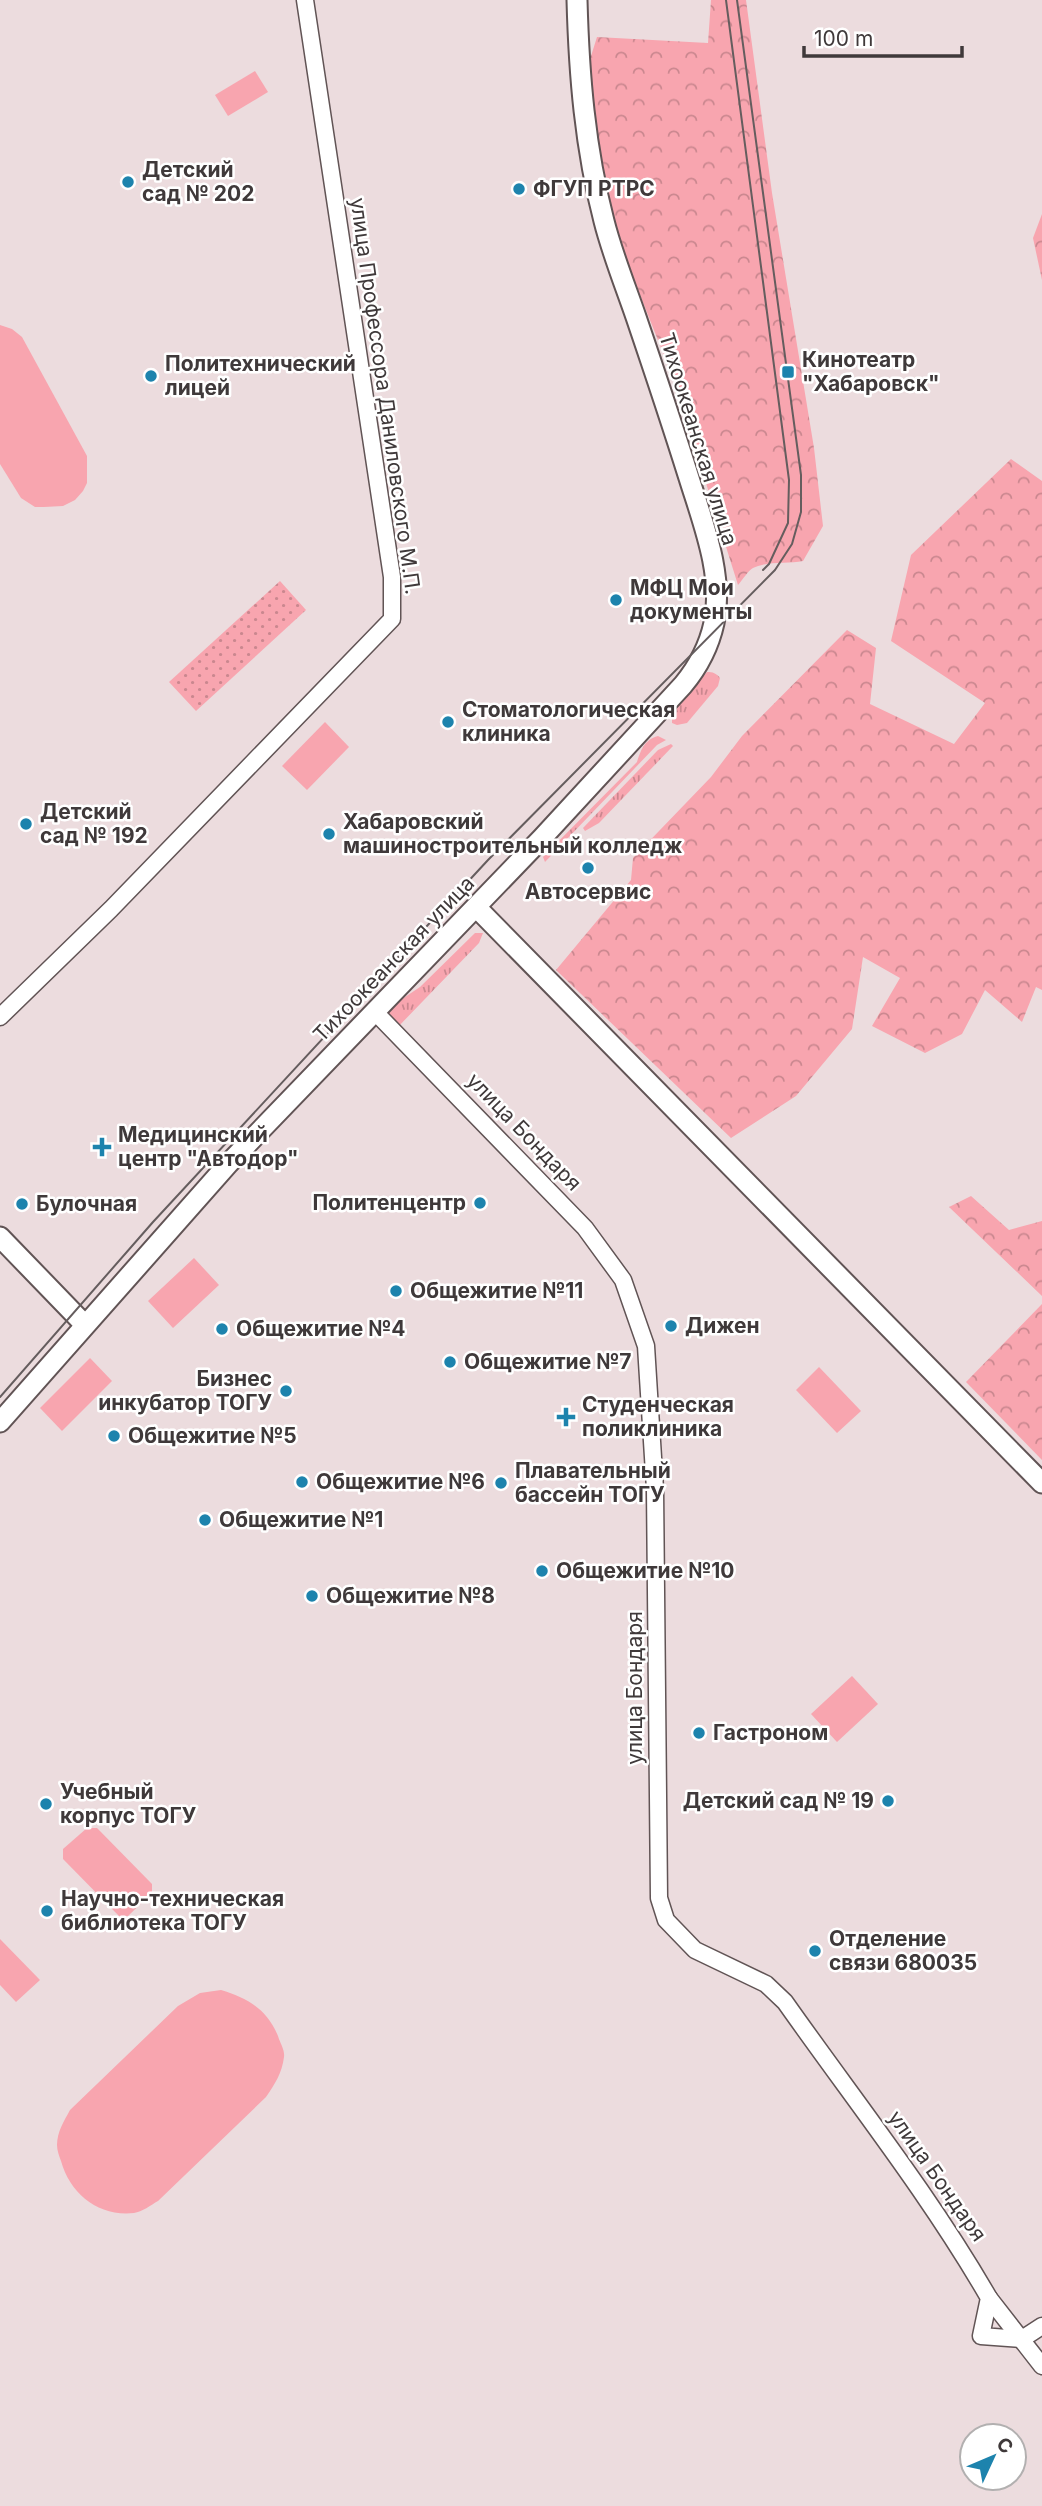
<svg xmlns="http://www.w3.org/2000/svg" width="1042" height="2506" viewBox="0 0 1042 2506" font-family="Inter,sans-serif">
<style>
.grass{fill:url(#grass-tufts)}
.forest{fill:url(#forest-crowns)}
.park{fill:url(#park-dots)}
.pitch{fill:#f8a5af}
.lines{fill:none;stroke-linecap:round;stroke-linejoin:round}
.minor-casing{stroke:#615455;stroke-width:19}
.major-casing{stroke:#615455;stroke-width:23}
.minor{stroke:#fff;stroke-width:16}
.major{stroke:#fff;stroke-width:19}
.tram{stroke:#655d5e;stroke-width:2}
.poi-dot{fill:#1d83ad;stroke:#fff;stroke-width:2.5}
.labels{text-anchor:middle;stroke-width:5;stroke-linejoin:round;paint-order:stroke}
.poi-label{font-size:21px;font-weight:bold;fill:#3f393a;stroke:#fff;text-anchor:start}
.street-label{font-size:21px;fill:#3f393a;stroke:#fff}
</style>
<defs>
<pattern id="grass-tufts" width="24" height="20" patternUnits="userSpaceOnUse" patternTransform="scale(1.75)"><rect width="24" height="20" fill="#f8a5af"/><path d="M3 7l-1-3M5 7V3M7 7l1-3M15 17l-1-3M17 17v-4M19 17l1-3" fill="none" stroke="#ca878f"/></pattern>
<pattern id="forest-crowns" width="20" height="18" patternUnits="userSpaceOnUse" patternTransform="scale(1.75)"><rect width="20" height="18" fill="#f8a5af"/><path d="M2 6a3 3 0 1 1 6 0M12 15a3 3 0 1 1 6 0" fill="none" stroke="#ca878f"/></pattern>
<pattern id="park-dots" width="8" height="8" patternUnits="userSpaceOnUse" patternTransform="scale(1.75)"><rect width="8" height="8" fill="#f8a5af"/><path d="M2 2h.1M6 6h.1" fill="none" stroke="#ca878f" stroke-width="1.8" stroke-linecap="round"/></pattern>
</defs>
<rect width="100%" height="100%" fill="#ecdcde"/>
<g class="grass">
<path d="M707 672C713 672 716 673 720 678L718 686 687 723 677 725 672 723V710Z"/>
<path d="M658 736 666 740 657 745 545 862 543 857 637 762C641 750 644 740 658 736Z"/>
<path d="M671 744 673 746 599 823 585 831 583 828 658 750Z"/>
<path d="M475 933H483L479 943 396 1029 388 1019V1012L396 1003 420 987Z"/>
</g>
<g class="forest">
<path d="M711 0H746L772 193 814 448 823 526 803 561C789 564 766 561 753 568 748 571 743 579 738 585L673 378 617 237 599 174 586 72 597 37 708 43Z"/>
<path d="M1042 214V280L1033 238Z"/>
<path d="M1011 459 1042 481V990L1036 987 1022 1022 985 990 962 1034 925 1053 872 1026 900 978 863 957 852 1029 796 1096 731 1138 556 970 631 880 633 858 711 777 742 736 847 630 876 648 870 704 954 744 985 703 891 641 911 555Z"/>
<path d="M971 1196 1009 1230 1042 1221V1296L949 1207Z"/>
<path d="M1042 1304V1460L966 1382Z"/>
</g>
<path class="park" d="M280 581 306 610 196 711 169 682Z"/>
<g class="pitch">
<path d="M255 71 268 92 228 116 215 95Z"/>
<path d="M0 325 12 329 22 337 87 456V483L83 491 75 500 63 506 44 507H35L21 498 0 464Z"/>
<path d="M325 722 349 747 307 790 282 766Z"/>
<path d="M194 1258 219 1285 173 1328 148 1301Z"/>
<path d="M90 1358 112 1381 62 1431 40 1408Z"/>
<path d="M819 1367 861 1411 837 1433 796 1390Z"/>
<path d="M852 1676 878 1704 837 1742 811 1714Z"/>
<path d="M87 1828H97L152 1884V1893L128 1916H119L63 1859V1849Z"/>
<path d="M0 1939 40 1980 16 2002 0 1985Z"/>
<path d="M221 1990C247 1998 267 2009 278 2036 280 2043 285 2050 284 2057 282 2073 275 2084 266 2097L158 2201C151 2205 142 2212 134 2213 99 2217 70 2194 61 2161 59 2156 57 2150 57 2145 57 2132 64 2121 70 2110L178 2006 200 1993Z"/>
</g>
<g class="lines">
<g class="minor-casing">
<g id="minor">
<path d="M375 1012 585 1228 623 1280 646 1346 655 1489 659 1898 666 1920 695 1950 766 1984 785 2002C854 2100 929 2194 989 2298L981 2336 1022 2339 1042 2326"/>
<path d="M0 1017 111 909 392 619V577L305 0"/>
<path d="M989 2298 1042 2366"/>
</g>
</g>
<g class="major-casing">
<g id="major">
<path d="M476 907 1042 1483"/>
<path d="M0 1237 85 1325"/>
<path d="M0 1422 229 1163 542 838 683 685C698 667 709 646 714 623 724 576 703 523 689 478 672 424 654 370 636 317 625 285 612 253 604 221 585 148 579 75 577 0"/>
</g>
</g>
<use href="#minor" class="minor"/>
<use href="#major" class="major"/>
<g class="tram">
<path d="M726 0 789 480 788 523 769 564 763 570"/>
<path d="M0 1397 153 1222 488 860 775 570 792 544 801 512V475L737 0"/>
</g>
</g>
<g class="poi-dot">
<circle cx="128" cy="182" r="7"/>
<circle cx="519" cy="189" r="7"/>
<rect x="781" y="365" width="14" height="14" rx="3.5"/>
<circle cx="151" cy="376" r="7"/>
<circle cx="616" cy="600" r="7"/>
<circle cx="448" cy="722" r="7"/>
<circle cx="26" cy="824" r="7"/>
<circle cx="329" cy="834" r="7"/>
<circle cx="588" cy="868" r="7"/>
<path d="M98.5 1136.5h7v7h7v7h-7v7h-7v-7h-7v-7h7z"/>
<circle cx="480" cy="1203" r="7"/>
<circle cx="22" cy="1204" r="7"/>
<circle cx="396" cy="1291" r="7"/>
<circle cx="671" cy="1326" r="7"/>
<circle cx="222" cy="1329" r="7"/>
<circle cx="450" cy="1362" r="7"/>
<circle cx="286" cy="1391" r="7"/>
<path d="M562.5 1406.5h7v7h7v7h-7v7h-7v-7h-7v-7h7z"/>
<circle cx="114" cy="1436" r="7"/>
<circle cx="302" cy="1482" r="7"/>
<circle cx="501" cy="1483" r="7"/>
<circle cx="205" cy="1520" r="7"/>
<circle cx="542" cy="1571" r="7"/>
<circle cx="312" cy="1596" r="7"/>
<circle cx="699" cy="1733" r="7"/>
<circle cx="888" cy="1801" r="7"/>
<circle cx="46" cy="1804" r="7"/>
<circle cx="47" cy="1911" r="7"/>
<circle cx="815" cy="1951" r="7"/>
</g>
<g class="labels">
<g class="poi-label">
<text x="142" y="177">Детский<tspan x="142" dy="24">сад № 202</tspan></text>
<text x="533" y="196">ФГУП РТРС</text>
<text x="802" y="367">Кинотеатр<tspan x="802" dy="24">"Хабаровск"</tspan></text>
<text x="165" y="371">Политехнический<tspan x="165" dy="24">лицей</tspan></text>
<text x="630" y="595">МФЦ Мои<tspan x="630" dy="24">документы</tspan></text>
<text x="462" y="717">Стоматологическая<tspan x="462" dy="24">клиника</tspan></text>
<text x="40" y="819">Детский<tspan x="40" dy="24">сад № 192</tspan></text>
<text x="343" y="829">Хабаровский<tspan x="343" dy="24">машиностроительный колледж</tspan></text>
<text x="588" y="899" text-anchor="middle">Автосервис</text>
<text x="118" y="1142">Медицинский<tspan x="118" dy="24">центр "Автодор"</tspan></text>
<text x="466" y="1210" text-anchor="end">Политенцентр</text>
<text x="36" y="1211">Булочная</text>
<text x="410" y="1298">Общежитие №11</text>
<text x="685" y="1333">Дижен</text>
<text x="236" y="1336">Общежитие №4</text>
<text x="464" y="1369">Общежитие №7</text>
<text x="272" y="1386" text-anchor="end">Бизнес<tspan x="272" dy="24">инкубатор ТОГУ</tspan></text>
<text x="582" y="1412">Студенческая<tspan x="582" dy="24">поликлиника</tspan></text>
<text x="128" y="1443">Общежитие №5</text>
<text x="515" y="1478">Плавательный<tspan x="515" dy="24">бассейн ТОГУ</tspan></text>
<text x="316" y="1489">Общежитие №6</text>
<text x="219" y="1527">Общежитие №1</text>
<text x="556" y="1578">Общежитие №10</text>
<text x="326" y="1603">Общежитие №8</text>
<text x="713" y="1740">Гастроном</text>
<text x="60" y="1799">Учебный<tspan x="60" dy="24">корпус ТОГУ</tspan></text>
<text x="874" y="1808" text-anchor="end">Детский сад № 19</text>
<text x="61" y="1906">Научно-техническая<tspan x="61" dy="24">библиотека ТОГУ</tspan></text>
<text x="829" y="1946">Отделение<tspan x="829" dy="24">связи 680035</tspan></text>
</g>
<g class="street-label">
<text transform="translate(385 396) rotate(82)" y="7">улица Профессора Даниловского М.П.</text>
<text transform="translate(698 439) rotate(73)" y="7">Тихоокеанская улица</text>
<text transform="translate(394 959) rotate(-46)" y="7">Тихоокеанская улица</text>
<text transform="translate(524 1132) rotate(46)" y="7">улица Бондаря</text>
<text transform="translate(635 1688) rotate(-90)" y="7">улица Бондаря</text>
<text transform="translate(937 2176) rotate(55)" y="7">улица Бондаря</text>
</g>
</g>
<g transform="translate(993 2457) rotate(46)"><circle r="33" fill="#ffffff" stroke="#b2b0b0" stroke-width="2"/>
<path d="M0-5L12 26L0 18L-12 26Z" fill="#1d83ad"/>
<text y="-10" font-size="19" font-weight="bold" text-anchor="middle" fill="#3f393a">С</text>
</g>
<path d="M804 46v10h158v-10" fill="none" stroke="#3f393a" stroke-width="3.5"/>
<text x="814" y="46" font-size="21" fill="#3f393a" stroke="#ffffff" stroke-width="5" paint-order="stroke">100 m</text>
</svg>
